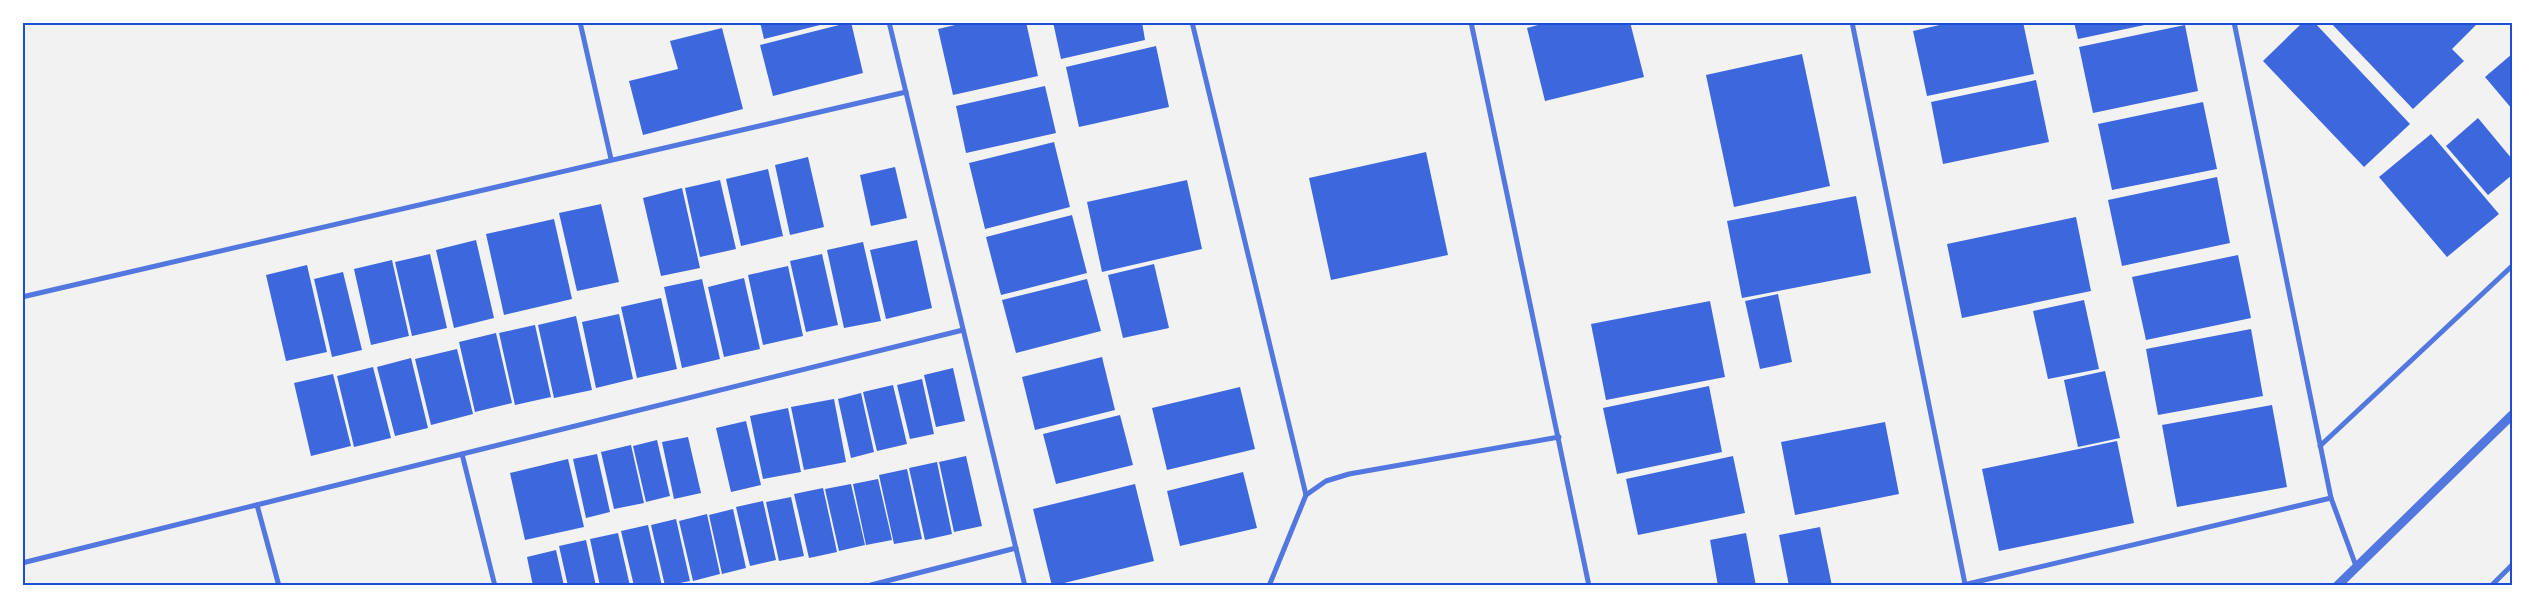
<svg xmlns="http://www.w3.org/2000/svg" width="2535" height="608" viewBox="0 0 2535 608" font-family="'Fira Sans',sans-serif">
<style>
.building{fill:#3d67dc}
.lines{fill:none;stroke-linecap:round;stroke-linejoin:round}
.minor{stroke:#5277de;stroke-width:5}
.tertiary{stroke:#5277de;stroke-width:9}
.neatline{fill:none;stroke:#1d4ed8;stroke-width:2}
</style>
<rect width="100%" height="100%" fill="#f2f2f2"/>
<g class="building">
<path d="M760 22H828V23L764 39Z"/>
<path d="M851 22 863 73 773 96 760 45Z"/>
<path d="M968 22H1026L1038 76 953 95 938 29Z"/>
<path d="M1053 22H1142L1145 40 1061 59Z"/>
<path d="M1549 22H1630L1644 77 1545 101 1527 28Z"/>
<path d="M1953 22H2023L2034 74 1927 96 1913 31Z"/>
<path d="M2074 22H2154V23L2078 39Z"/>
<path d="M2303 22H2314L2410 124 2364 167 2263 61Z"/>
<path d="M2330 22H2479L2452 49 2464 61 2413 109Z"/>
<path d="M2185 25 2198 91 2093 113 2079 47Z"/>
<path d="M722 28 743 109 643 135 629 81 678 69 670 41Z"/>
<path d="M1156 46 1169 107 1079 127 1066 67Z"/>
<path d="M1802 54 1830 186 1734 207 1706 75Z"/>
<path d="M2512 54V109L2485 77Z"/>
<path d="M2036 80 2049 142 1943 164 1931 102Z"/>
<path d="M1045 86 1056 133 966 153 956 106Z"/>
<path d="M2203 102 2217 169 2112 190 2098 124Z"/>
<path d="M2478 118 2512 159V175L2488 195 2446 146Z"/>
<path d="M2431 134 2499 214 2447 257 2379 177Z"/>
<path d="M1054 142 1070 207 985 229 969 163Z"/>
<path d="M1426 152 1448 255 1331 280 1309 178Z"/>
<path d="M808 157 824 227 790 235 775 165Z"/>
<path d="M895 167 907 218 871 226 860 175Z"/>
<path d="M768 169 783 236 741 246 726 179Z"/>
<path d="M2217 177 2230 243 2122 266 2108 200Z"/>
<path d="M720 180 736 249 700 257 685 188Z"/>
<path d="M1187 180 1202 249 1102 272 1087 202Z"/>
<path d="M682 188 700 268 661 276 643 198Z"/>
<path d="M1856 196 1871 273 1742 298 1727 221Z"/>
<path d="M601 204 619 282 577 291 559 213Z"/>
<path d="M1072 215 1087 273 1001 295 986 237Z"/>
<path d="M2076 217 2091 291 1962 318 1947 244Z"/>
<path d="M554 219 572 299 504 315 486 234Z"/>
<path d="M476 240 494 318 454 328 436 250Z"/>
<path d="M917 240 932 308 886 319 870 250Z"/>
<path d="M863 242 881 321 844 328 827 250Z"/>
<path d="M430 254 447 328 412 336 395 262Z"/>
<path d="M822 254 838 325 806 332 790 261Z"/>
<path d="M2238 255 2251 318 2146 340 2132 277Z"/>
<path d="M392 260 409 336 371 345 354 269Z"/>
<path d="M1154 264 1169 328 1123 338 1108 275Z"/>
<path d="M307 265 327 352 286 361 266 275Z"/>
<path d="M788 266 803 336 763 345 748 275Z"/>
<path d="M343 272 362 350 332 357 314 279Z"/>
<path d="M744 278 760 349 724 357 708 287Z"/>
<path d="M702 279 720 359 682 368 664 287Z"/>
<path d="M1087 279 1101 331 1016 353 1002 300Z"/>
<path d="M1778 294 1792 362 1760 369 1745 301Z"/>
<path d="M661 298 677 369 637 378 621 307Z"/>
<path d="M2084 300 2099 369 2048 379 2033 311Z"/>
<path d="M1710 301 1725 377 1606 400 1591 324Z"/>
<path d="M619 314 633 379 596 388 582 322Z"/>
<path d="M576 316 592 390 554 398 538 325Z"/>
<path d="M535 325 551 397 515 405 499 333Z"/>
<path d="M2251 329 2263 396 2158 415 2146 349Z"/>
<path d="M496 333 512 403 475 412 459 342Z"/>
<path d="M457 349 473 414 431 425 415 359Z"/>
<path d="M1102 357 1115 410 1035 430 1022 377Z"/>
<path d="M411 358 428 428 395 436 377 367Z"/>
<path d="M373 367 391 438 354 447 337 376Z"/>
<path d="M953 368 965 421 936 427 924 375Z"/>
<path d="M2105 371 2120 438 2078 447 2064 380Z"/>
<path d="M333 374 351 446 311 456 294 383Z"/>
<path d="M922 379 934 434 910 439 897 385Z"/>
<path d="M893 385 907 444 877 451 863 392Z"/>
<path d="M1709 386 1722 452 1617 474 1603 408Z"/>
<path d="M1240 387 1255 449 1167 470 1152 408Z"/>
<path d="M861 393 874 452 851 458 838 399Z"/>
<path d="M834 399 846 462 804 470 791 407Z"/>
<path d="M2272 405 2287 487 2177 507 2162 425Z"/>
<path d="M788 408 801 472 763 479 750 416Z"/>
<path d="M1120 415 1133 465 1056 484 1043 434Z"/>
<path d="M746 421 761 485 731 492 716 428Z"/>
<path d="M1885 422 1899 494 1795 515 1781 442Z"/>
<path d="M688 437 701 493 674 499 662 442Z"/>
<path d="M657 440 670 496 646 502 633 446Z"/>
<path d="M2117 441 2134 523 1999 551 1982 469Z"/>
<path d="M631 445 644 503 614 509 601 452Z"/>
<path d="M597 454 610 512 586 518 573 459Z"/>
<path d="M966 456 982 526 954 532 939 462Z"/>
<path d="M1733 456 1745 513 1638 535 1626 479Z"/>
<path d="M568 459 584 527 525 540 510 473Z"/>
<path d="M937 462 952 534 925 540 909 468Z"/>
<path d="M907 469 922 539 894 544 879 475Z"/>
<path d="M1243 472 1257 528 1180 546 1167 491Z"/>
<path d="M878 479 892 540 866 545 853 484Z"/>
<path d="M851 484 865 545 839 551 825 489Z"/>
<path d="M1135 484 1154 561 1052 586 1033 509Z"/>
<path d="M823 488 837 552 809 558 794 494Z"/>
<path d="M791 497 804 556 779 561 766 502Z"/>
<path d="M763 501 776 560 750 566 736 507Z"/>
<path d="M733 509 746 568 722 574 709 515Z"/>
<path d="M707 514 720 574 693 581 679 521Z"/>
<path d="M676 519 690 581 665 586 651 525Z"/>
<path d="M648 525 662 586H634L621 531Z"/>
<path d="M1820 527 1832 586H1789L1779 535Z"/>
<path d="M618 533 630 586H600L590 539Z"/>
<path d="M1746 533 1756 586H1718L1710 540Z"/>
<path d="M586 540 596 586H568L559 546Z"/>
<path d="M556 550 564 586H533L527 557Z"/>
</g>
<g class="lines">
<g class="minor">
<path d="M580 22 611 159"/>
<path d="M889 22 1025 586"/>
<path d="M1192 22 1306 495"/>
<path d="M1471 22 1589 586"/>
<path d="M1852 22 1965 584"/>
<path d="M2234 22 2331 498 2356 566"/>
<path d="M22 297 906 92"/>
<path d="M2320 446 2512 266"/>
<path d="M462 454 495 586"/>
<path d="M257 505 279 586"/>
<path d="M22 563 963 330"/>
<path d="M867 586 1016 548"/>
<path d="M1269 586 1306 495 1326 481 1349 474 1559 437"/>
<path d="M1959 586 2331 498"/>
<path d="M2491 586 2512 565"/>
</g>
<path class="tertiary" d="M2337 586 2512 415"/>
</g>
<rect width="2535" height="608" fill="none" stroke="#ffffff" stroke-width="48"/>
<rect x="24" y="24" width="2487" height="560" class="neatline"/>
</svg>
